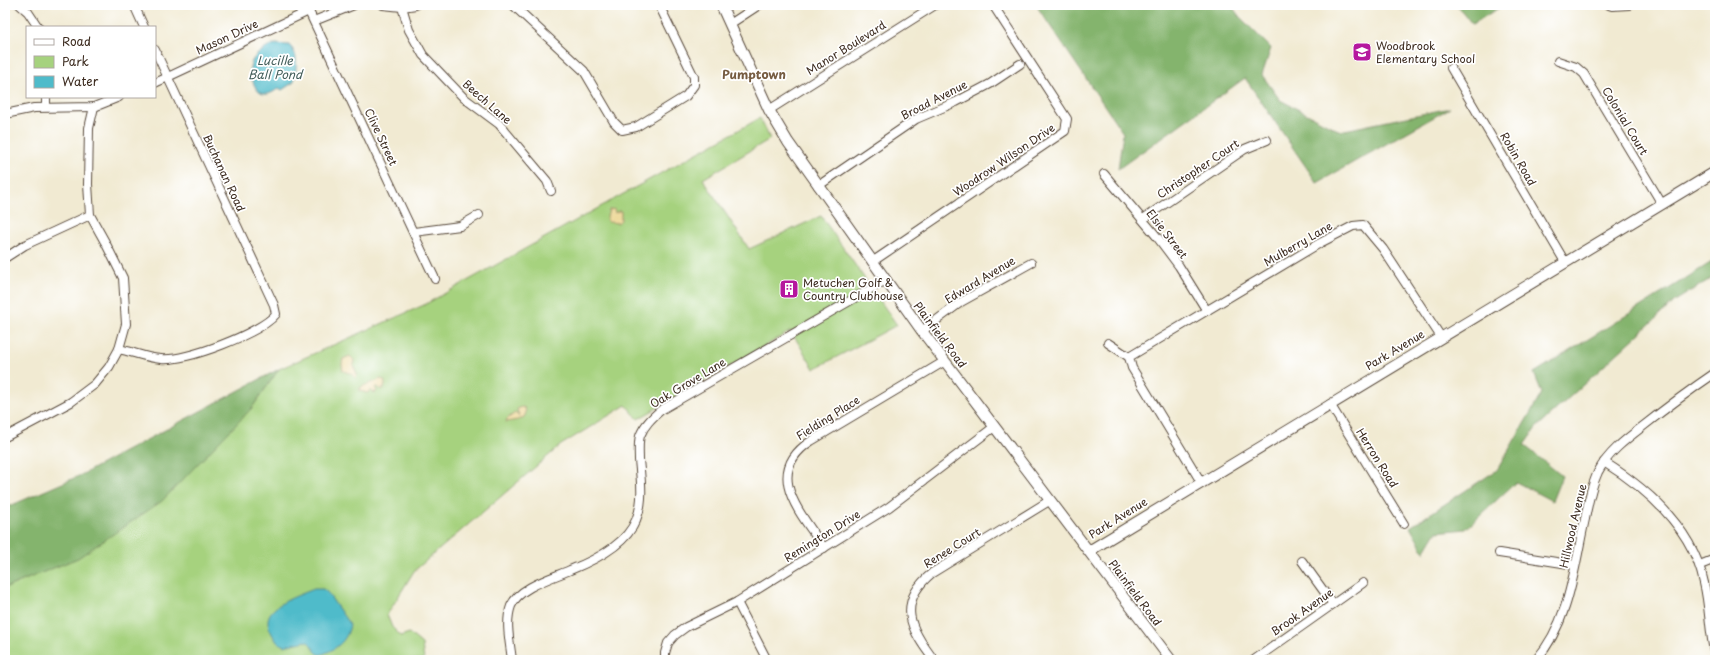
<svg xmlns="http://www.w3.org/2000/svg" width="1720" height="665" viewBox="0 0 1720 665" font-family="'Playpen Sans',sans-serif">
<style>
.green{fill:#a6d27e;stroke:#707e4e}
.forest{fill:#84b46d;stroke:#606f46}
.sand{fill:#eeda9e;stroke:#94825e}
.water{fill:#4fbbca;stroke:#457274}
.lines{fill:none;stroke-linecap:round;stroke-linejoin:round}
.minor-casing{stroke:#564739;stroke-width:10}
.tertiary-casing{stroke:#564739;stroke-width:12}
.minor{stroke:#fff;stroke-width:8}
.tertiary{stroke:#fff;stroke-width:10}
.labels{text-anchor:middle;stroke-width:3.5;stroke-linejoin:round;paint-order:stroke}
.street-label{font-size:11px;fill:#3b2a1e;stroke:#fff}
.poi-label{font-size:11px;fill:#3b2a1e;stroke:#fff;text-anchor:start}
.water-label{font-size:12px;font-style:italic;fill:#425d5a;stroke:#fff}
.neighbourhood-label{font-size:12px;font-weight:bold;fill:#765c42;stroke:#fff}
</style>
<rect width="100%" height="100%" fill="#fff"/>
<filter id="ink" filterUnits="userSpaceOnUse"><feTurbulence type="fractalNoise" baseFrequency=".025" numOctaves="2"/><feDisplacementMap in="SourceGraphic" scale="8" xChannelSelector="R" yChannelSelector="G"/><feConvolveMatrix kernelMatrix="1 2 1 2 8 2 1 2 1" color-interpolation-filters="sRGB"/></filter>
<filter id="wash" filterUnits="userSpaceOnUse"><feTurbulence type="fractalNoise" baseFrequency=".012" numOctaves="4" result="noise"/><feDisplacementMap in="SourceGraphic" scale="16" xChannelSelector="R" yChannelSelector="G"/><feGaussianBlur stdDeviation="0.9" result="paint"/><feColorMatrix in="noise" values="0 0 0 0 0 0 0 0 0 0 0 0 0 0 0 0 0 1.4 0 .05"/><feComposite in="paint" operator="in"/></filter>
<g filter="url(#wash)">
<rect width="100%" height="100%" fill="#f1ead2"/>
<path class="green" d="M760 118 770 139 703 179 749 249 821 216 897 325 814 369 791 331 638 419 626 405 561 445 414 571 387 615 392 627 401 636 409 633 422 644 424 660H5V588L29 578 251 409 279 369 424 305Z"/>
<g class="forest">
<path d="M1039 5H1231L1239 16 1271 48 1262 75 1280 100 1340 131 1450 108 1317 183 1245 78 1118 169 1123 133 1038 8Z"/>
<path d="M1457 5H1504L1472 24Z"/>
<path d="M1715 260V276L1675 301 1536 428 1524 445 1562 476 1552 501 1516 482 1466 529 1436 532 1424 552 1410 527 1497 470 1542 393 1534 373Z"/>
<path d="M279 369 251 409 162 501 78 558 5 588V508L81 475Z"/>
</g>
<g class="sand">
<path d="M614 209 615 213 618 211H621V220L618 223 608 222 606 220 609 210Z"/>
<path d="M350 356 354 360 353 365 357 374 356 378 350 373 343 371 342 364 343 359Z"/>
<path d="M380 379 384 380 385 384 384 389H380L377 386 375 388 377 391 374 393 371 390 367 393 360 391V388C365 384 372 384 380 379Z"/>
<path d="M522 407 525 408 526 413 524 417 518 420 506 422 507 419 515 413 519 416 517 409Z"/>
</g>
<g class="water">
<path d="M275 44 289 45C300 55 296 69 294 82L282 90 279 88C265 99 257 95 252 79 251 75 249 70 250 67 252 55 265 48 275 44Z"/>
<path d="M314 589H323L327 592 350 625C347 642 335 650 320 655 313 652 312 643 306 641L284 646 277 642C273 636 265 624 269 616 274 603 302 594 314 589Z"/>
</g>
</g>
<g filter="url(#ink)">
<g class="lines">
<g class="minor-casing">
<g id="minor">
<path d="M20 5 28 12 38 27"/>
<path d="M134 5 144 27"/>
<path d="M306 5 435 279"/>
<path d="M383 5 402 7 416 5"/>
<path d="M513 5 584 71 614 122 622 130 636 127 686 96 694 85V77L660 7"/>
<path d="M1609 5 1612 6 1629 5"/>
<path d="M402 7 409 30 423 55 464 98 499 124 547 181 551 191"/>
<path d="M314 21 354 5"/>
<path d="M730 24 759 5"/>
<path d="M1558 61 1576 67 1584 74 1662 204"/>
<path d="M1451 68 1565 262"/>
<path d="M155 83 309 11"/>
<path d="M46 97V107"/>
<path d="M769 110 935 5"/>
<path d="M5 114 34 108 94 107 119 97"/>
<path d="M1104 174 1158 238 1179 266 1207 311"/>
<path d="M818 186 916 119 956 102 990 84 1020 64"/>
<path d="M1143 219 1245 149 1267 140"/>
<path d="M414 232 460 226 479 215"/>
<path d="M5 258 25 245 90 215"/>
<path d="M872 262 1065 131 1067 119 993 5"/>
<path d="M922 331 961 302 1031 263"/>
<path d="M1108 343 1129 357"/>
<path d="M119 349C133 352 147 358 161 359 185 362 261 333 276 314L274 305 155 50"/>
<path d="M1330 404 1404 524"/>
<path d="M5 437 71 402 95 384 109 367 119 349 126 324 123 278 105 242 90 215 88 184 89 128 94 107"/>
<path d="M1604 462C1649 490 1693 529 1704 583 1710 607 1709 632 1715 655"/>
<path d="M1201 482 1132 368 1129 357 1320 243 1353 226 1363 225 1383 249 1441 337"/>
<path d="M824 548C801 513 762 473 811 441L945 361"/>
<path d="M1499 553 1575 565"/>
<path d="M1302 561 1333 604"/>
<path d="M1700 565 1715 559"/>
<path d="M737 602 767 660"/>
<path d="M512 660C510 643 505 622 511 606 519 587 552 578 570 570 593 561 626 545 636 520 644 502 641 480 639 460 639 453 638 443 640 436 644 425 652 418 661 410L886 280"/>
<path d="M665 660V653L668 643 675 635 686 627 737 602 889 507 994 427"/>
<path d="M934 660C910 629 896 603 932 573L1049 501"/>
<path d="M1254 660 1363 583"/>
<path d="M1536 660C1570 621 1574 568 1585 519 1588 503 1591 487 1598 472 1608 453 1625 440 1642 427 1666 408 1690 390 1715 373"/>
</g>
</g>
<g class="tertiary-casing">
<g id="tertiary">
<path d="M721 5 769 110 788 142 922 331 1171 660"/>
<path d="M1089 551 1715 172"/>
</g>
</g>
<use href="#minor" class="minor"/>
<use href="#tertiary" class="tertiary"/>
</g>
</g>
<defs>
<g id="school-square" transform="scale(1)"><rect x="-9" y="-9" width="18" height="18" rx="4" fill="#b5179e" stroke="#fff"/><path d="M0-5L7-2L0 1L-7-2ZM-4 1L0 2.5L4 1V4Q0 6-4 4Z" fill="#fff"/></g>
<g id="building-square" transform="scale(1)"><rect x="-9" y="-9" width="18" height="18" rx="4" fill="#b5179e" stroke="#fff"/><path d="M-4-6H4V6H1V3H-1V6H-4ZM-2.5-4.3h1.7v1.8h-1.7ZM.8-4.3h1.7v1.8H.8ZM-2.5-1h1.7V.8h-1.7ZM.8-1h1.7V.8H.8Z" fill="#fff"/></g>
</defs>
<g fill-rule="evenodd">
<use href="#school-square" x="1362" y="52"/>
<use href="#building-square" x="789" y="289"/>
</g>
<g class="labels">
<g class="street-label">
<text transform="translate(227 37) rotate(-25)" y="4">Mason Drive</text>
<text transform="translate(846 48) rotate(-32)" y="4">Manor Boulevard</text>
<text transform="translate(934 100) rotate(-27)" y="4">Broad Avenue</text>
<text transform="translate(487 102) rotate(41)" y="4">Beech Lane</text>
<text transform="translate(1625 121) rotate(59)" y="4">Colonial Court</text>
<text transform="translate(381 137) rotate(65)" y="4">Clive Street</text>
<text transform="translate(1518 159) rotate(60)" y="4">Robin Road</text>
<text transform="translate(1004 160) rotate(-34)" y="4">Woodrow Wilson Drive</text>
<text transform="translate(1198 169) rotate(-34)" y="4">Christopher Court</text>
<text transform="translate(224 173) rotate(65)" y="4">Buchanan Road</text>
<text transform="translate(1167 234) rotate(52)" y="4">Elsie Street</text>
<text transform="translate(1298 244) rotate(-30)" y="4">Mulberry Lane</text>
<text transform="translate(980 280) rotate(-31)" y="4">Edward Avenue</text>
<text transform="translate(940 335) rotate(53)" y="4">Plainfield Road</text>
<text transform="translate(1395 350) rotate(-31)" y="4">Park Avenue</text>
<text transform="translate(688 383) rotate(-31)" y="4">Oak Grove Lane</text>
<text transform="translate(828 418) rotate(-32)" y="4">Fielding Place</text>
<text transform="translate(1377 458) rotate(58)" y="4">Herron Road</text>
<text transform="translate(1118 518) rotate(-32)" y="4">Park Avenue</text>
<text transform="translate(1573 526) rotate(-77)" y="4">Hillwood Avenue</text>
<text transform="translate(822 536) rotate(-32)" y="4">Remington Drive</text>
<text transform="translate(952 548) rotate(-32)" y="4">Renee Court</text>
<text transform="translate(1135 593) rotate(53)" y="4">Plainfield Road</text>
<text transform="translate(1302 612) rotate(-35)" y="4">Brook Avenue</text>
</g>
<g class="poi-label">
<text x="1376" y="50">Woodbrook<tspan x="1376" dy="13">Elementary School</tspan></text>
<text x="803" y="287">Metuchen Golf &amp;<tspan x="803" dy="13">Country Clubhouse</tspan></text>
</g>
<g class="water-label">
<text x="275" y="65">Lucille<tspan x="275" dy="14">Ball Pond</tspan></text>
</g>
<g class="neighbourhood-label">
<text x="754" y="79">Pumptown</text>
</g>
</g>
<rect width="1720" height="665" fill="none" stroke="#fff" stroke-width="20"/>
<rect x="26" y="26" width="130" height="72" fill="#ffffff" stroke="#b1aaa5"/>
<rect x="34" y="39" width="20" height="6" fill="#ffffff" stroke="#b1aaa5"/>
<text x="62" y="46" font-size="12" fill="#3b2a1e">Road</text>
<rect x="34" y="56" width="20" height="12" fill="#a6d27e" stroke="#b1aaa5"/>
<text x="62" y="66" font-size="12" fill="#3b2a1e">Park</text>
<rect x="34" y="76" width="20" height="12" fill="#4fbbca" stroke="#b1aaa5"/>
<text x="62" y="86" font-size="12" fill="#3b2a1e">Water</text>
</svg>
